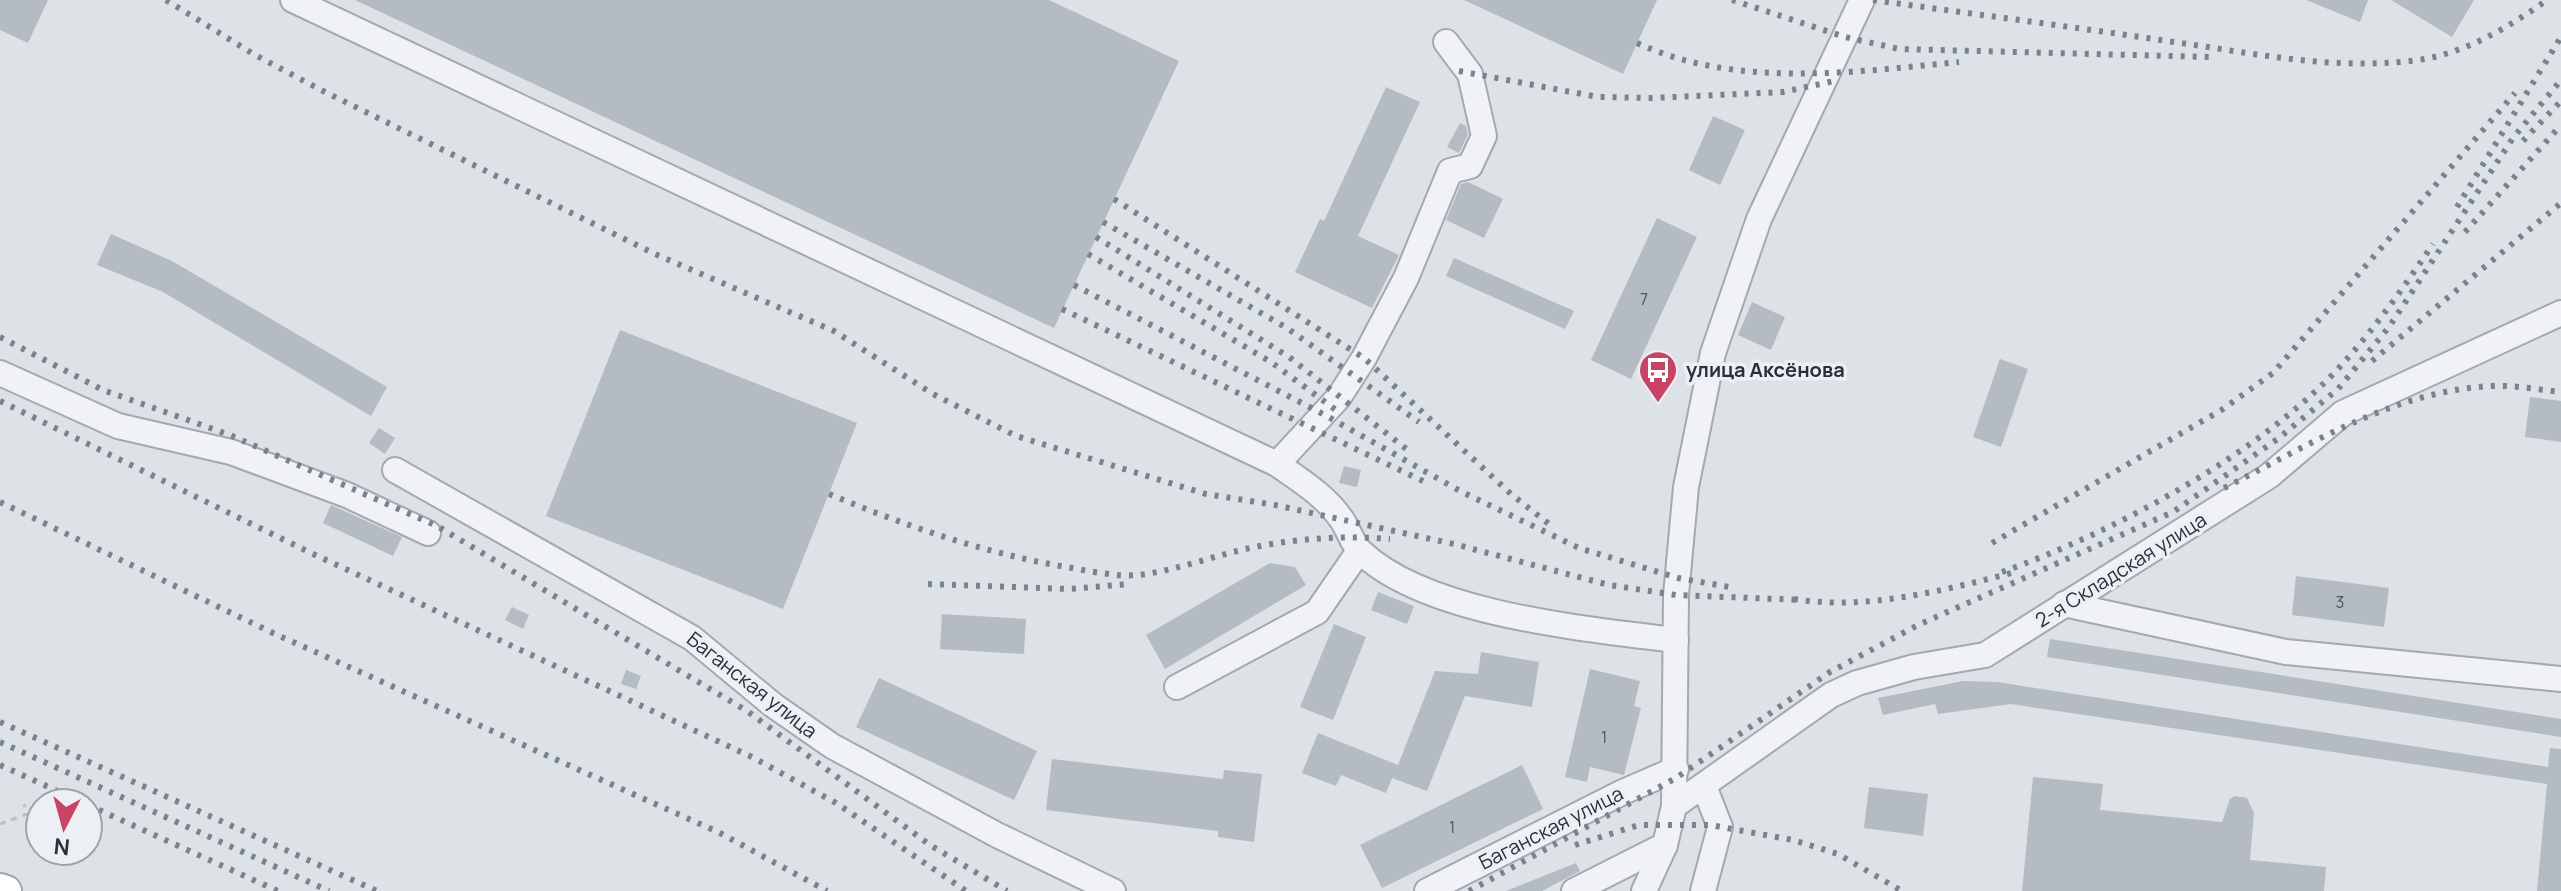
<svg xmlns="http://www.w3.org/2000/svg" width="2561" height="891" viewBox="0 0 2561 891" font-family="Manrope,sans-serif">
<style>
.building{fill:#b5bbc3}
.lines{fill:none;stroke-linecap:round;stroke-linejoin:round}
.minor-casing{stroke:#a3a9b1;stroke-width:28}
.major-casing{stroke:#9da7b2;stroke-width:34}
.path{stroke:#bcc0c5;stroke-width:3;stroke-dasharray:6 6;stroke-linecap:butt}
.minor{stroke:#f0f2f5;stroke-width:24}
.major{stroke:#fff;stroke-width:30}
.rail{stroke:#778390;stroke-width:6;stroke-dasharray:4 8;stroke-linecap:butt}
.labels{text-anchor:middle;stroke-width:7;stroke-linejoin:round;paint-order:stroke}
.number-label{font-size:16px;fill:#4a545e}
.poi-label{font-size:20px;font-weight:bold;fill:#27313d;stroke:#ecf0f4;text-anchor:start}
.street-label{font-size:20px;fill:#27313d;stroke:#ecf0f4}
</style>
<rect width="100%" height="100%" fill="#dde2e7"/>
<g class="building">
<path d="M0 0H48L28 43 0 30Z"/>
<path d="M355 0H1049L1179 61 1054 328Z"/>
<path d="M1464 0H1657L1623 74Z"/>
<path d="M2306 0H2368L2360 22Z"/>
<path d="M2391 0H2474L2452 37Z"/>
<path d="M1386 87 1420 102 1358 236 1399 255 1372 308 1295 272 1320 219 1324 221Z"/>
<path d="M1713 116 1745 130 1720 185 1689 170Z"/>
<path d="M1460 123 1466 126 1468 134 1459 153 1447 147Z"/>
<path d="M1468 182 1503 199 1484 238 1446 220 1461 184Z"/>
<path d="M1657 218 1697 237 1631 379 1591 360Z"/>
<path d="M111 234 172 261 387 387 371 416 163 292 97 265Z"/>
<path d="M1454 258 1574 311 1565 329 1446 276Z"/>
<path d="M1752 302 1785 317 1771 350 1738 335Z"/>
<path d="M620 330 857 423 783 609 546 516Z"/>
<path d="M2000 359 2028 369 2001 447 1973 437Z"/>
<path d="M2530 397 2561 401V442L2525 437Z"/>
<path d="M379 428 395 438 385 454 369 443Z"/>
<path d="M1344 466 1361 470 1357 487 1339 483Z"/>
<path d="M331 505 402 537 393 556 323 523Z"/>
<path d="M1270 563 1295 567 1306 585 1165 669 1146 635Z"/>
<path d="M2296 576 2389 588 2384 627 2292 615Z"/>
<path d="M1378 592 1414 606 1407 624 1371 610Z"/>
<path d="M512 607 529 615 523 629 505 620Z"/>
<path d="M942 614 1026 619 1024 654 940 649Z"/>
<path d="M1334 624 1366 637 1333 720 1300 707Z"/>
<path d="M2050 639 2561 719V737L2047 657Z"/>
<path d="M1481 652 1539 662 1532 707 1465 696 1427 791 1392 778 1386 793 1341 775 1336 786 1302 773 1318 733 1398 765 1435 671 1478 674Z"/>
<path d="M1590 669 1640 681 1634 706 1641 708 1624 775 1590 767 1587 782 1565 777Z"/>
<path d="M626 670 641 676 636 689 621 684Z"/>
<path d="M879 678 1037 751 1014 800 856 727Z"/>
<path d="M1963 681 1997 682 2548 767 2550 748 2561 749V891H2537L2547 784 2011 704 1938 714 1935 704 1883 715 1878 698Z"/>
<path d="M1052 759 1223 779 1224 770 1262 774 1254 842 1218 837V831L1046 810Z"/>
<path d="M1522 765 1543 809 1382 888 1360 845Z"/>
<path d="M2033 777 2103 784 2100 810 2222 822 2230 799 2235 796 2247 798 2254 813 2250 860 2326 867 2324 891H2022Z"/>
<path d="M1869 787 1928 794 1923 836 1864 828Z"/>
<path d="M1576 863 1580 871 1542 891H1506Z"/>
</g>
<g class="lines">
<g class="minor-casing">
<g id="minor">
<path d="M293 0 1277 464C1301 481 1326 496 1342 520 1349 530 1352 544 1361 552 1427 615 1588 629 1676 640"/>
<path d="M0 373 118 426 231 452 347 495 428 533"/>
<path d="M1277 464 1339 397 1364 358 1406 278 1450 171 1470 166 1484 136 1470 74 1446 42"/>
<path d="M395 470 692 638 773 705 832 746 997 835 1113 891"/>
<path d="M2064 604 2286 652 2561 679"/>
<path d="M1177 687 1317 612 1359 551"/>
<path d="M1674 806 1831 695 1857 683 1914 667 1985 655 2269 476 2343 413 2561 313"/>
<path d="M1427 891 1623 792 1676 769"/>
<path d="M1574 891 1665 845"/>
<path d="M1644 891 1665 845 1674 806 1676 595 1686 487 1713 353 1759 219 1862 0"/>
<path d="M1703 891 1720 827 1704 786"/>
</g>
</g>
<g class="major-casing">
<path id="major" d="M0 889 6 891"/>
</g>
<path class="path" d="M0 824 27 814 24 804"/>
<use href="#minor" class="minor"/>
<use href="#major" class="major"/>
<g class="rail">
<path d="M166 0 255 55 321 90 655 254 834 331 933 394 1016 436 1206 494 1275 505 1454 544 1609 585 1676 595 1802 600"/>
<path d="M1732 0 1845 37 1899 49 2210 57"/>
<path d="M1873 0C1973 14 2074 27 2174 42 2253 53 2329 70 2410 61 2461 56 2506 29 2547 0"/>
<path d="M1637 43C1736 89 1855 72 1959 62"/>
<path d="M1459 71 1598 97 1652 98 1783 92 1839 80"/>
<path d="M2523 141 2561 101"/>
<path d="M1114 199 1364 358 1511 494 1554 528"/>
<path d="M2457 207 2561 37"/>
<path d="M1103 222 1287 328 1419 422"/>
<path d="M2465 232 2561 125"/>
<path d="M1096 237 1289 357 1409 451"/>
<path d="M1088 254 1271 362 1340 413"/>
<path d="M1074 285 1323 414 1460 491 1579 548 1678 578 1735 588"/>
<path d="M1062 309 1427 483"/>
<path d="M0 337 103 390 230 435 437 526 747 711 930 845 1007 891"/>
<path d="M2372 361 2561 203"/>
<path d="M0 401 311 553 752 757 836 803 966 891"/>
<path d="M2224 488C2310 445 2395 390 2493 386 2516 385 2539 390 2561 392"/>
<path d="M829 494C906 526 984 553 1066 567 1090 571 1115 577 1139 575 1171 571 1202 560 1233 552 1284 539 1338 535 1390 539"/>
<path d="M0 502 273 633 718 832 827 891"/>
<path d="M1992 543 2223 409 2273 373 2515 93"/>
<path d="M2002 572C2115 532 2266 451 2346 360 2378 324 2406 284 2433 244"/>
<path d="M928 584 1069 589 1129 584"/>
<path d="M1794 599C1865 611 1946 590 2015 572"/>
<path d="M0 722 377 891"/>
<path d="M0 742 329 891"/>
<path d="M0 765 84 803"/>
<path d="M88 805 278 891"/>
<path d="M1575 845 1639 825H1710L1793 840 1838 854 1902 891"/>
<path d="M1469 891 1676 778 1830 672 1918 625 2173 512 2279 438 2338 389 2389 327 2513 138 2561 80"/>
</g>
</g>
<defs>
<g id="bus-pin" transform="scale(2)"><path d="M0 17L-7.5 6A9.5 9.5 0 1 1 7.5 6Z" fill="#c94464" stroke="#ecf0f4"/><path d="M-5-6H5V4H4V6H2V4H-2V6H-4V4H-5ZM-3.5-4V0h7V-4ZM-3.5 1.2v1.5H-2V1.2ZM2 1.2v1.5H3.5V1.2Z" fill="#fff"/></g>
</defs>
<g fill-rule="evenodd">
<use href="#bus-pin" x="1658" y="370"/>
</g>
<g class="labels">
<g class="number-label">
<text x="1644" y="305">7</text>
<text x="2340" y="608">3</text>
<text x="1604" y="743">1</text>
<text x="1452" y="833">1</text>
</g>
<g class="poi-label">
<text x="1686" y="377">улица Аксёнова</text>
</g>
<g class="street-label">
<text transform="translate(2121 570) rotate(-32)" y="7">2-я Складская улица</text>
<text transform="translate(752 685) rotate(38)" y="7">Баганская улица</text>
<text transform="translate(1551 828) rotate(-27)" y="7">Баганская улица</text>
</g>
</g>
<g transform="translate(64 827) rotate(186)"><circle r="38" fill="#ecf0f4" stroke="#9da4ab" stroke-width="2"/>
<path d="M0-6L14 30L0 20L-14 30Z" fill="#c94464"/>
<text y="-12" font-size="22" font-weight="bold" text-anchor="middle" fill="#27313d">N</text>
</g>
</svg>
